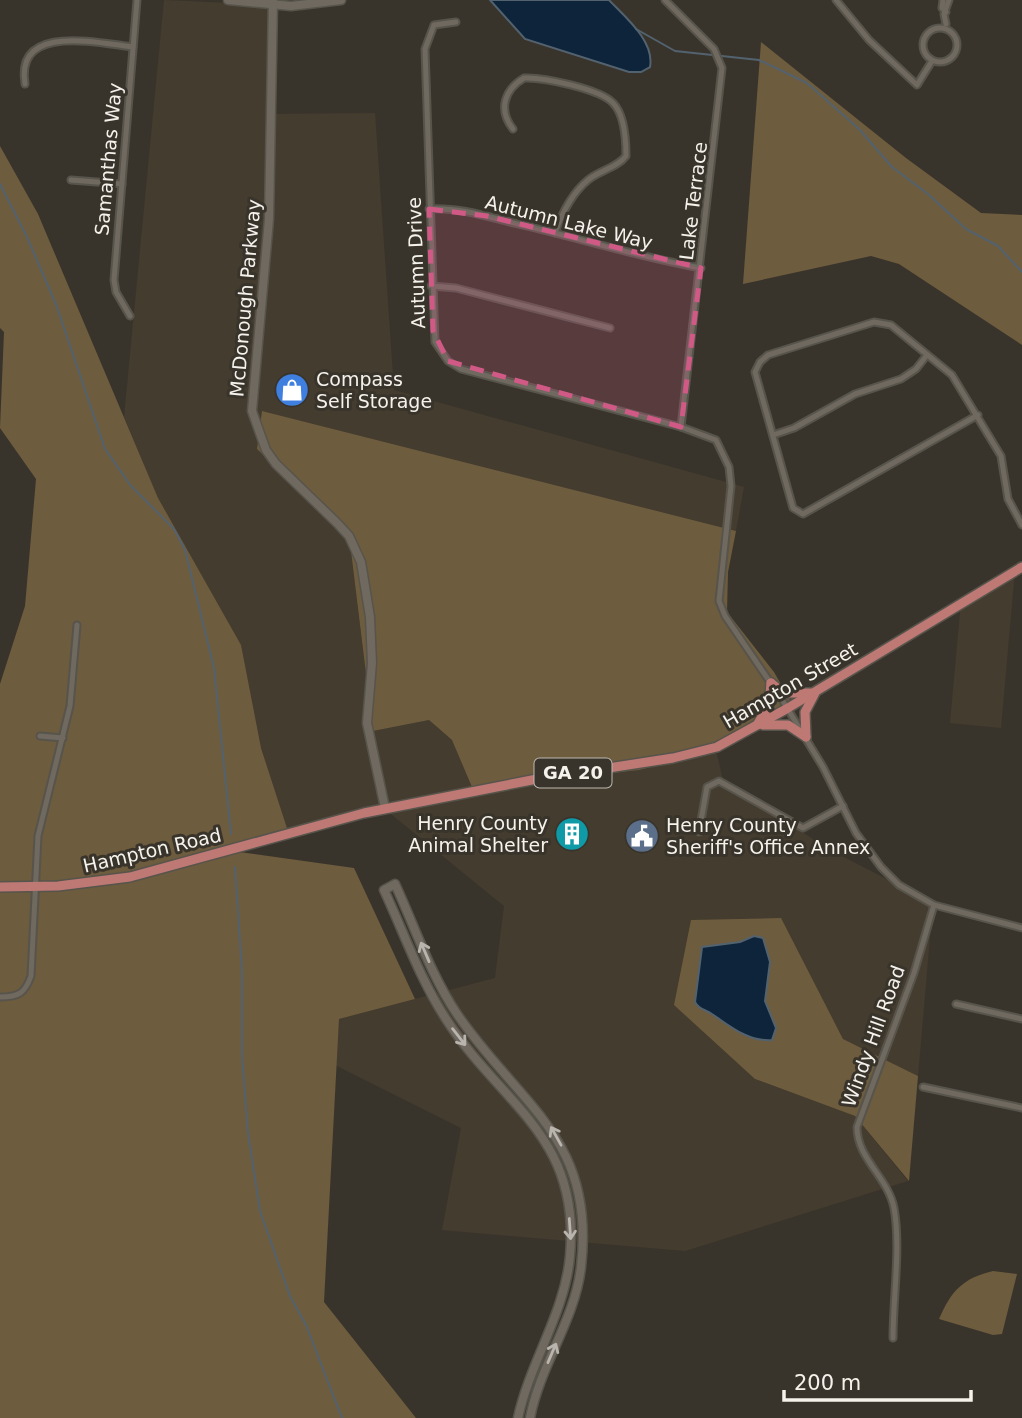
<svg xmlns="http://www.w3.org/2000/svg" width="1022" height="1418" viewBox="0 0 1022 1418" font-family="'DejaVu Sans',sans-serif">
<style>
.built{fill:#443c2e}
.green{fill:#6e5c3e}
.water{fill:#0e243a;stroke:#53626f;stroke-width:2}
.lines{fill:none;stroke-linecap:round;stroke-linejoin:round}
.stream{stroke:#53626f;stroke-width:2}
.street-casing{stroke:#57544c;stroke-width:9}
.secondary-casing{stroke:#57544c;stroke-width:11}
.primary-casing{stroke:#57544c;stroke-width:12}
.street{stroke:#6f6960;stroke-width:5}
.secondary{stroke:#6f6960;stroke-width:8}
.primary{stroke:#be7974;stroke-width:9}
.oneway{stroke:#b9b4ad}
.marked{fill:#d15986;fill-opacity:0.2;stroke:#d15986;stroke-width:5;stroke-dasharray:14 9;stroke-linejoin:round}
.labels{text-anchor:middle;stroke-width:6;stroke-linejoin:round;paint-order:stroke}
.shield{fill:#39342b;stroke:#bdb9b2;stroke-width:2}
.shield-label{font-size:18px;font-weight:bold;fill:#f5f2ec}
.street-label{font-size:19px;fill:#f5f2ec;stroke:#39342b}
.poi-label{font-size:19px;fill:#f5f2ec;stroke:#39342b;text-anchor:start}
</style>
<rect width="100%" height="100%" fill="#39342b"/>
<g class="built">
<path d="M164 0 271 5V114L375 113 394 390 744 487 736 531 262 411 349 535 373 731 429 720 452 740 716 750 724 784 836 853 933 903 918 1076 843 1039 780 918 755 1079 855 1116 908 1181 685 1251 442 1230 461 1128 335 1065 339 1019 495 978 504 906 386 810 288 831 261 748 124 417Z"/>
<path d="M1015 570 1001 728 950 723 961 602Z"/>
</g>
<g class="green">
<path d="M761 42 906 158 981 213 1022 215V345L899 264 871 256 743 284Z"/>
<path d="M0 146 38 214 158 498 241 645 261 748 288 831 239 852 354 868 415 999 339 1019 324 1302 416 1418H0V684L25 606 36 479 0 428 4 332 0 328Z"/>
<path d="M262 411 736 531 728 572 727 612 774 672 794 707 716 750 639 770 472 787 452 740 429 720 373 731 349 535 257 449Z"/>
<path d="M781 918 843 1039 918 1076 909 1181 855 1116 755 1079 674 1005 691 920Z"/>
<path d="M993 1271 1017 1274 1002 1334 993 1335 939 1319C951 1291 963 1278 993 1271Z"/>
</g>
<g class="water">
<path d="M490 0H609C624 16 655 41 650 67L641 72H629L525 39Z"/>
<path d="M754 936 763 938 770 962 765 1001 776 1028 772 1040C748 1042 730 1026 712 1014 705 1009 699 1010 695 1002L702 947 740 942Z"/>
</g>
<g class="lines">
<g class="stream">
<path d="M636 29 675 51 759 60 807 83 859 129 892 167 928 194 966 229 998 246 1022 272"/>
<path d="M0 184 27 237 57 307 105 449 131 486 174 529 185 550 214 668 231 834"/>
<path d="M235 867 242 972V1056L248 1133 260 1211 290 1296 306 1325 342 1418"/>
</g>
<g class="street-casing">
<g id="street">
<path d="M665 0 714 49 722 68 681 427"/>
<path d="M836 0 869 40 917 85 932 61"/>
<path d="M943 0 942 8 946 12"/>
<path d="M456 22 434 25 425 49 435 342 448 361 461 369 681 427 716 440 729 467 731 486 719 601 725 616 772 685"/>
<path d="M946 24 944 14 949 0"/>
<circle cx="940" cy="45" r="17"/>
<path d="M25 84C15 23 98 43 133 47"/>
<path d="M513 129C498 110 504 90 524 78 543 77 600 89 613 103 625 115 626 140 626 156 617 168 600 170 588 180 572 193 562 213 555 233"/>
<path d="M71 180 122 184"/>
<path d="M429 209C459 207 489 217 518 224 579 238 639 257 701 268"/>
<path d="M431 286 456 288 610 328"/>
<path d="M130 316 116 292 114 280 137 0"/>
<path d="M978 415 803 514 793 508 755 372 760 362 768 355 874 322 891 325 952 375 1001 456 1008 499 1022 525"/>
<path d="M773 435 794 428 855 394 901 379 916 369 927 355"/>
<path d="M778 693 823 767 856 833 881 867 899 885 934 905 1022 928"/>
<path d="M40 736 63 738"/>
<path d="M699 832 707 787 719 781 803 828 843 806"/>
<path d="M0 997C19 997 25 993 31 976L38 836 70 706 77 625"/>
<path d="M956 1004 1022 1019"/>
<path d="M923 1087 1022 1108"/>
<path d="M893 1338C893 1298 901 1246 894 1208 888 1177 857 1159 857 1127L914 973 934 905"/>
</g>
</g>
<g class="secondary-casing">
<g id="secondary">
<path d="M228 0 291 6 341 0"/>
<path d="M273 0 269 219 252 411 266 450 276 464 337 523 349 536 361 562 370 617 372 663 367 723 385 808"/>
<path d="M518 1418C530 1362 565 1313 570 1256 581 1135 501 1105 446 1019 420 979 404 933 384 890L395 884C415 927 430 974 457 1014 519 1105 596 1138 581 1267 575 1320 540 1365 530 1418"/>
</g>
</g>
<g class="primary-casing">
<g id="primary">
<path d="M771 683 783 693H810"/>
<path d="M757 725 769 705 771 683"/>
<path d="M763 725H788L806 737"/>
<path d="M806 737 805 712 815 693"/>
<path d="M0 887 58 886 130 877 364 813 537 779 673 758 717 747 788 708 1022 567"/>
</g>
</g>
<use href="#street" class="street"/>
<use href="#secondary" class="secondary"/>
<use href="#primary" class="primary"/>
</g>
<defs><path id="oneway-shaft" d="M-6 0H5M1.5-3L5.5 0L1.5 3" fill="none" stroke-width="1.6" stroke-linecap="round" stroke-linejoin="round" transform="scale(1.75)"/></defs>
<g class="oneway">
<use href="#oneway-shaft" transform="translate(425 952) rotate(-113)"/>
<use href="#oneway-shaft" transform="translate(459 1037) rotate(52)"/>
<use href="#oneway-shaft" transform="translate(556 1136) rotate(-119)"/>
<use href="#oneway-shaft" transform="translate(570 1229) rotate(86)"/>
<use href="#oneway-shaft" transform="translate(552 1353) rotate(-67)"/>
</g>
<path class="marked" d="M429 209 487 216 701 268 681 427 448 361 433 331Z"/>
<defs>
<g id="shop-disc" transform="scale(1.75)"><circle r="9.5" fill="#3f7fe0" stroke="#39342b"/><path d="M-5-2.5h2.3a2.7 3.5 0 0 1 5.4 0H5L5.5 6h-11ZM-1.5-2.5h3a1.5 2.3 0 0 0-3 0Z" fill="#fff"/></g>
<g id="building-disc" transform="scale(1.75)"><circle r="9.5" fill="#0f9aa8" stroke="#39342b"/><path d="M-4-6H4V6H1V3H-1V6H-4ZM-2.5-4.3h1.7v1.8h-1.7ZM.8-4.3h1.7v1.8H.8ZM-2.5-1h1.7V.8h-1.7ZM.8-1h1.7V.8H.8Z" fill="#fff"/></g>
<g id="civic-disc" transform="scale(1.75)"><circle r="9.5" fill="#5c6f8a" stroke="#39342b"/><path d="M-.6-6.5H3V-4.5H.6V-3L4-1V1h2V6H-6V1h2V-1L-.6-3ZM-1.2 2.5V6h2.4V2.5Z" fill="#fff"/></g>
</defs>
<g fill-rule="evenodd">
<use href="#shop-disc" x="292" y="390"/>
<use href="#building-disc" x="572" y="834"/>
<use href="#civic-disc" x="642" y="836"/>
</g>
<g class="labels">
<rect class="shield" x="534.5" y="758.5" width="77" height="29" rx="5"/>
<g class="shield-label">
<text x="573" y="779">GA 20</text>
</g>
<g class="street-label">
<text transform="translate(108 159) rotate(-85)" y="7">Samanthas Way</text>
<text transform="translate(693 201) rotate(-83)" y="7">Lake Terrace</text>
<text transform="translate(569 222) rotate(14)" y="7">Autumn Lake Way</text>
<text transform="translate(416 263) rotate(-92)" y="7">Autumn Drive</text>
<text transform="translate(245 298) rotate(-85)" y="7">McDonough Parkway</text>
<text transform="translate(790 685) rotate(-30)" y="7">Hampton Street</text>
<text transform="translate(152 850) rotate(-13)" y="7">Hampton Road</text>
<text transform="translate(873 1036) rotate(-70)" y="7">Windy Hill Road</text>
</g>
<g class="poi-label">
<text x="316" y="386">Compass<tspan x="316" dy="22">Self Storage</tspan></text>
<text x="548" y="830" text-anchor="end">Henry County<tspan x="548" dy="22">Animal Shelter</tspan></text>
<text x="666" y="832">Henry County<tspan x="666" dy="22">Sheriff's Office Annex</tspan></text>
</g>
</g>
<path d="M784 1390v10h187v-10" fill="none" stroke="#f5f2ec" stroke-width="3.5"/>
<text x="794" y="1390" font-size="21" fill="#f5f2ec" stroke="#39342b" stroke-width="5" paint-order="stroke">200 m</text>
</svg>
